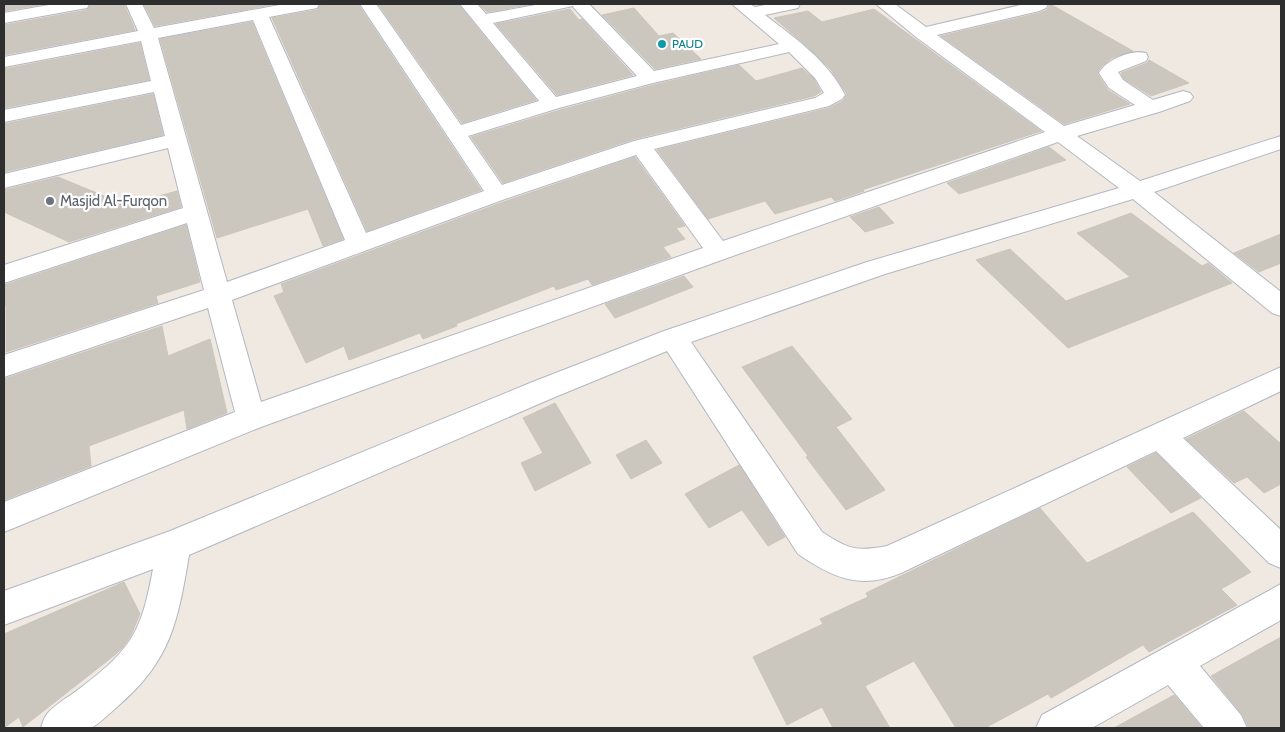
<svg xmlns="http://www.w3.org/2000/svg" width="1285" height="732" viewBox="0 0 1285 732" font-family="Cabin,sans-serif">
<style>
.building{fill:#cbc7bf;stroke:#cbc5ba}
.lines{fill:none;stroke-linecap:round;stroke-linejoin:round}
.minor-casing{stroke:#b4b7c1;stroke-width:2}
.minor{fill:#fff;fill-rule:evenodd}
.culture-dot{fill:#0f9aa8;stroke:#fff;stroke-width:2}
.worship-dot{fill:#6b7280;stroke:#fff;stroke-width:2}
.labels{text-anchor:middle;stroke-width:4.5;stroke-linejoin:round;paint-order:stroke}
.far-culture-label{font-size:12px;fill:#0d838f;stroke:#fff;text-anchor:start}
.worship-label{font-size:15px;fill:#5b616d;stroke:#fff;text-anchor:start}
</style>
<rect width="100%" height="100%" fill="#efe9e1"/>
<g class="building">
<path d="M4 4H45L4 11Z"/>
<path d="M91 4H124L135 30 4 55V25L87 10Z"/>
<path d="M144 4H276L155 26Z"/>
<path d="M321 4H358L481 190 367 231 272 18 317 10Z"/>
<path d="M378 4H458L536 100 462 123Z"/>
<path d="M479 4H532L487 12Z"/>
<path d="M1050 4 1133 51 1112 58 1101 67 1097 73 1108 90 1130 104 1064 124 941 36 1039 13 1047 10Z"/>
<path d="M634 8 659 36 673 33 701 59 655 69 602 15Z"/>
<path d="M570 9 579 20 582 19 633 75 557 95 496 24Z"/>
<path d="M874 9 1041 131 862 190 864 191 835 201 831 197 775 214 765 201 708 219 657 150 829 108 843 101 847 94 831 70 811 50 774 18 808 11 822 22Z"/>
<path d="M252 22 343 239 323 246 308 209 217 238 160 39Z"/>
<path d="M140 43 149 80 4 108V69Z"/>
<path d="M1149 60 1189 83 1151 96 1124 79 1121 73 1147 63Z"/>
<path d="M739 65 756 81 802 68 814 79 821 92 814 96 634 139 503 183 471 137 560 110 653 85Z"/>
<path d="M153 94 163 135 4 172V124Z"/>
<path d="M1049 147 1066 160 959 194 947 183Z"/>
<path d="M635 157 685 226 676 228 685 239 663 247 671 257 592 285 588 279 556 290 554 286 456 324 457 326 423 339 420 333 349 360 344 346 306 363 274 296 284 292 281 284 506 201Z"/>
<path d="M58 177 126 205 177 191 181 207 69 242 4 212V190Z"/>
<path d="M879 207 894 223 865 232 850 217Z"/>
<path d="M1131 213 1202 266 1208 263 1232 283 1068 348 976 260 1010 249 1066 301 1130 277 1077 233Z"/>
<path d="M186 225 200 282 156 296 158 303 6 352V305L4 306V285Z"/>
<path d="M1281 234V263L1259 272 1234 253Z"/>
<path d="M684 276 693 287 615 318 605 304Z"/>
<path d="M162 326 168 356 210 339 227 413 187 429 184 410 89 446 91 466 4 500V379Z"/>
<path d="M792 346 852 419 836 427 885 490 846 510 806 457 808 456 742 367Z"/>
<path d="M555 403 591 463 535 491 521 463 543 453 523 418Z"/>
<path d="M1244 411 1281 444V484L1264 493 1247 477 1234 483 1186 439Z"/>
<path d="M646 440 662 463 631 479 616 455Z"/>
<path d="M1156 453 1201 498 1171 513 1127 467Z"/>
<path d="M739 465 785 537 768 546 742 510 709 528 685 494Z"/>
<path d="M1040 508 1087 563 1193 512 1251 572 1221 589 1237 605 1149 652 1143 645 1051 698 1048 694 985 728H956L914 661 865 686 890 728H833L822 707 787 725 753 657 823 624 820 619 868 597 866 593Z"/>
<path d="M124 582 140 614 131 635 123 647 116 654 23 727 19 717 4 728V634Z"/>
<path d="M1281 637V728H1249L1242 714 1211 676Z"/>
<path d="M1174 695 1202 728H1114Z"/>
</g>
<g class="lines">
<g class="minor-casing">
<g id="minor">
<path d="M54 4H89L87 8 81 9 4 23V13Z"/>
<path d="M126 4H142L154 28 285 4H319L317 8 269 17 366 233 484 191 360 4H376L461 125 539 101 460 4H477L486 14 541 4H589L654 71 779 44 732 4H750L755 7 770 4H800L798 8 765 15C794 37 829 62 845 95L842 99 829 106 654 149 723 241 1045 132 916 37 876 4H895L926 27 1025 4H1048L1046 8 1039 11 937 35 1064 126 1135 105 1109 88 1099 73C1106 60 1131 49 1146 53L1148 57 1146 61 1118 72 1123 80 1153 100 1183 91 1190 93 1193 97 1190 101 1159 112 1077 136 1140 181 1281 136V149L1154 192 1281 292V316L1272 313 1133 199 885 274 691 342 822 532C848 549 855 552 887 546L1281 367V391L1183 438 1281 530V568L1269 563 1156 451 901 573C860 590 833 578 798 554L667 351 555 397 189 555C178 621 171 661 118 706 110 713 100 723 91 728 84 731 51 728 41 728 42 724 44 718 47 714 56 703 72 695 83 686 133 648 142 629 153 569L4 625V591L170 531 535 381 664 331 867 262 1119 188 1058 142 727 258 261 427 4 532V502L235 412 208 308 4 377V355L204 290 187 223 4 283V265L183 208 168 148 4 188V174L165 136 154 92 4 122V110L151 81 141 41 4 67V57L138 31ZM573 6 574 8 637 76 556 97 493 23ZM253 20 345 240 227 282 158 38ZM789 52 815 78 824 93 815 98 634 141 502 185 468 136 559 108 653 83ZM636 155 703 248 261 402 232 300 505 199Z"/>
<path d="M1281 584V620L1200 666 1241 715 1247 728H1204L1168 685 1092 728H1036L1042 715Z"/>
</g>
</g>
<use href="#minor" class="minor"/>
</g>
<circle class="culture-dot" cx="662" cy="44" r="5"/>
<circle class="worship-dot" cx="50" cy="201" r="5"/>
<g class="labels">
<g class="far-culture-label">
<text x="672" y="48">PAUD</text>
</g>
<g class="worship-label">
<text x="60" y="206">Masjid Al-Furqon</text>
</g>
</g>
<rect width="1285" height="732" fill="none" stroke="#2e2e2e" stroke-width="10"/>
</svg>
